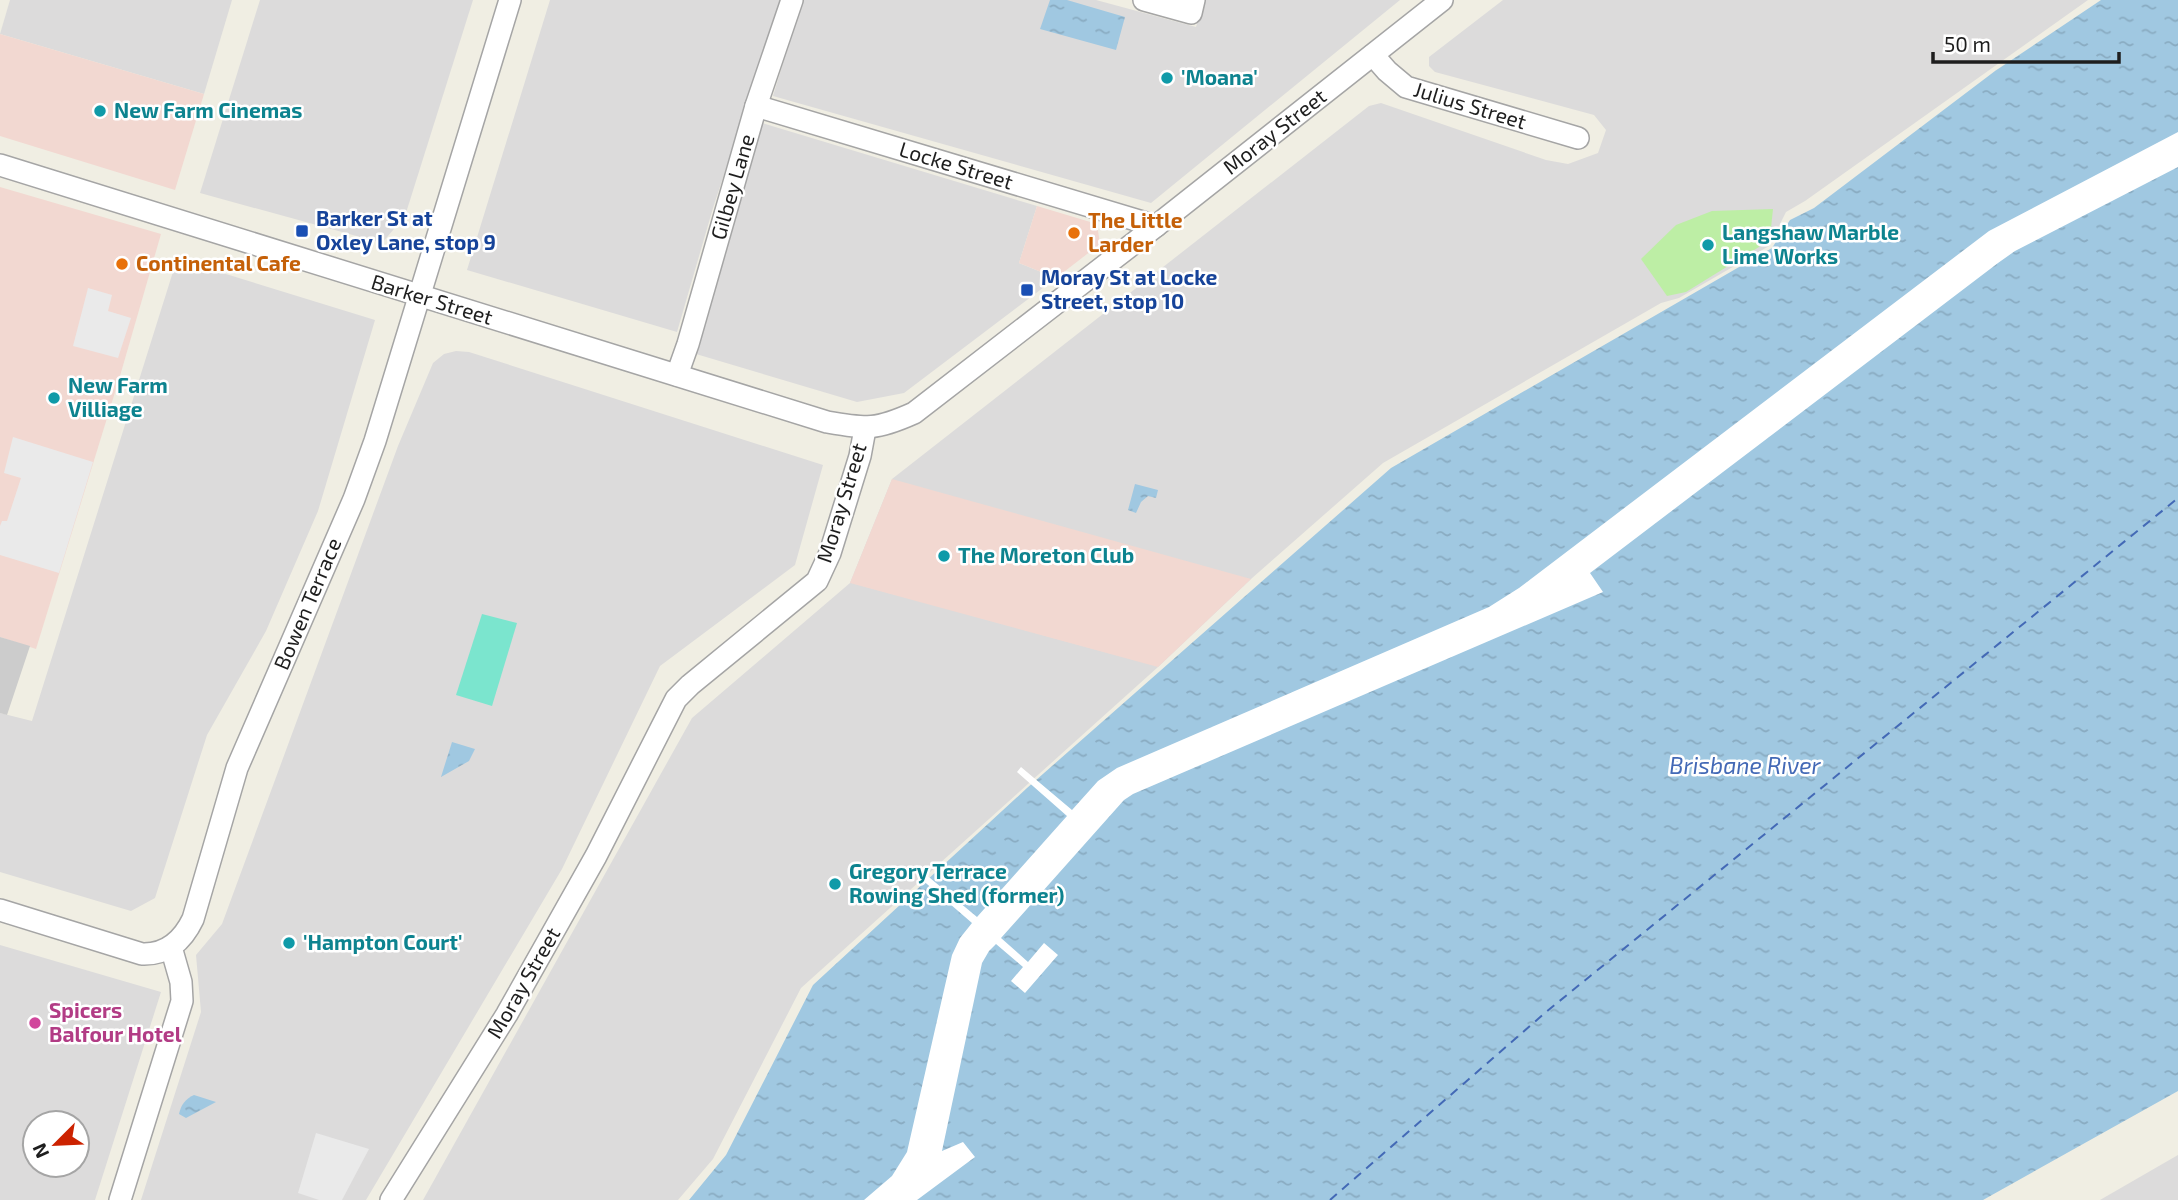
<svg xmlns="http://www.w3.org/2000/svg" width="2178" height="1200" viewBox="0 0 2178 1200" font-family="'Exo 2',sans-serif">
<style>
.residential{fill:#dcdbdb;fill-rule:evenodd}
.commercial{fill:#f2d8d1}
.religious{fill:#ccc}
.grass{fill:#bdeea5}
.pitch{fill:#7be5ce}
.parking{fill:#eaeaea}
.water{fill:url(#water-ripples)}
.pier{fill:#fff}
.lines{fill:none;stroke-linecap:round;stroke-linejoin:round}
.ferry{stroke:#4369b6;stroke-width:2;stroke-dasharray:9 7;stroke-linecap:butt}
.minor-casing{stroke:#a5a5a5;stroke-width:24}
.minor{stroke:#fff;stroke-width:21}
.culture-dot{fill:#0f9aa8;stroke:#fff;stroke-width:2.5}
.transit-dot{fill:#1a4fb4;stroke:#fff;stroke-width:2.5}
.food-dot{fill:#e8710a;stroke:#fff;stroke-width:2.5}
.hotel-dot{fill:#d1479c;stroke:#fff;stroke-width:2.5}
.labels{text-anchor:middle;stroke-width:5;stroke-linejoin:round;paint-order:stroke}
.culture-label{font-size:21px;font-weight:bold;fill:#0d838f;stroke:#fff;text-anchor:start}
.street-label{font-size:21px;fill:#1e1e1e;stroke:#fff}
.transit-label{font-size:21px;font-weight:bold;fill:#164399;stroke:#fff;text-anchor:start}
.food-label{font-size:21px;font-weight:bold;fill:#c56008;stroke:#fff;text-anchor:start}
.hotel-label{font-size:21px;font-weight:bold;fill:#b23c85;stroke:#fff;text-anchor:start}
.water-label{font-size:23px;font-style:italic;fill:#4369b6;stroke:#fff}
</style>
<defs>
<pattern id="water-ripples" width="26" height="14" patternUnits="userSpaceOnUse" patternTransform="scale(1.75)"><rect width="26" height="14" fill="#a0c8e1"/><path d="M2 4q2-2 4 0t4 0M15 11q2-2 4 0t4 0" fill="none" stroke="#89abc1"/></pattern>
</defs>
<rect width="100%" height="100%" fill="#f0eee3"/>
<g class="residential">
<path d="M10 0H232L204 94 0 34Z"/>
<path d="M260 0H473L405 216 382 243 200 193Z"/>
<path d="M550 0H781L713 208 677 332 467 270Z"/>
<path d="M802 0H1096L1196 27 1205 0H1400L1151 203 773 96Z"/>
<path d="M1503 0H2088L1805 201 1786 212 1769 246 1679 298 1661 303 1383 463 1251 579 1158 667 801 988 713 1159 678 1200H423L692 718 850 583 892 479 1369 106 1381 103 1546 160 1568 164 1598 153 1606 130 1594 115 1435 72 1429 66V57Z"/>
<path d="M762 123 1037 206 1019 263 1056 278 904 393 857 402 696 354Z"/>
<path d="M177 259 375 320 318 511 266 631 207 735 155 898 131 911 0 872V713L32 721Z"/>
<path d="M456 351 469 352 823 465 795 565 660 666 562 869 366 1200H141L201 1012 196 955 222 924 398 446 433 363 444 354Z"/>
<path d="M0 945 161 992 95 1200H0ZM35 1123H77V1165H35Z"/>
<path d="M2178 1155V1200H2100Z"/>
</g>
<g class="commercial">
<path d="M0 34 204 94 175 190 0 136Z"/>
<path d="M0 187 161 234 120 376 36 649 0 637Z"/>
<path d="M1037 206 1097 224 1100 244 1056 278 1019 263Z"/>
<path d="M892 479 1251 579 1158 667 850 583Z"/>
</g>
<path class="religious" d="M0 637 30 646 7 715 0 713Z"/>
<path class="grass" d="M1773 209 1771 228 1759 247 1686 292 1667 296 1641 259 1676 225 1712 211Z"/>
<path class="pitch" d="M482 614 517 623 492 706 456 695Z"/>
<g class="parking">
<path d="M88 288 112 295 108 311 131 318 118 358 73 346Z"/>
<path d="M13 437 93 462 59 573 0 555V526L2 521H7L21 478 4 473Z"/>
<path d="M316 1133 369 1149 342 1200H319L298 1193Z"/>
</g>
<g class="water">
<path d="M1050 0H1067L1125 17 1116 50 1040 29Z"/>
<path d="M2101 0H2178V1091L1983 1200H689L726 1155 813 985 1027 788 1391 468 1772 248 1790 220 1814 208 1995 71Z"/>
<path d="M1135 484 1158 490 1156 498 1148 496 1141 502 1136 513 1128 510Z"/>
<path d="M452 742 475 749 469 761 441 777Z"/>
<path d="M194 1095 216 1102 186 1118 179 1114C181 1105 185 1099 194 1095Z"/>
</g>
<path class="pier" d="M2178 132V167L2015 251 1998 263 1590 573 1603 592 1133 794 1124 800 1001 938 1028 962 1044 943 1058 955 1025 993 1011 981 1023 967 996 944 989 951 982 963 942 1151 963 1142 975 1157 917 1200H864L892 1176 907 1152 952 955 960 938 972 923 920 878 924 873 977 917 1067 816 1017 772 1021 767 1072 810 1098 781 1117 768 1489 607 1519 588 1989 231Z"/>
<g class="lines">
<path class="ferry" d="M1330 1200 1546 1012 2178 498"/>
<g class="minor-casing">
<g id="minor">
<path d="M1144 0 1191 13 1194 0"/>
<path d="M1373 55 1387 71 1406 87 1578 138"/>
<path d="M756 106 1156 226"/>
<path d="M0 165 827 422C868 429 876 430 914 413L1156 226 1442 0"/>
<path d="M677 375 688 344 756 106 792 0"/>
<path d="M0 910 142 954C167 955 183 940 193 919L237 768 354 499 375 441 510 0"/>
<path d="M120 1200 182 1001 181 982 171 947"/>
<path d="M391 1200 507 1014 596 856 676 699 690 685 817 581 830 553 860 456 865 429"/>
</g>
</g>
<use href="#minor" class="minor"/>
</g>
<g class="culture-dot">
<circle cx="1167" cy="78" r="7"/>
<circle cx="100" cy="111" r="7"/>
<circle cx="1708" cy="245" r="7"/>
<circle cx="54" cy="398" r="7"/>
<circle cx="944" cy="556" r="7"/>
<circle cx="835" cy="884" r="7"/>
<circle cx="289" cy="943" r="7"/>
</g>
<g class="transit-dot">
<rect x="295" y="224" width="14" height="14" rx="3.5"/>
<rect x="1020" y="283" width="14" height="14" rx="3.5"/>
</g>
<g class="food-dot">
<circle cx="1074" cy="233" r="7"/>
<circle cx="122" cy="264" r="7"/>
</g>
<circle class="hotel-dot" cx="35" cy="1023" r="7"/>
<g class="labels">
<g class="culture-label">
<text x="1181" y="85">'Moana'</text>
<text x="114" y="118">New Farm Cinemas</text>
<text x="1722" y="240">Langshaw Marble<tspan x="1722" dy="24">Lime Works</tspan></text>
<text x="68" y="393">New Farm<tspan x="68" dy="24">Villiage</tspan></text>
<text x="958" y="563">The Moreton Club</text>
<text x="849" y="879">Gregory Terrace<tspan x="849" dy="24">Rowing Shed (former)</tspan></text>
<text x="303" y="950">'Hampton Court'</text>
</g>
<g class="street-label">
<text transform="translate(1470 106) rotate(17)" y="7">Julius Street</text>
<text transform="translate(1275 132) rotate(-38)" y="7">Moray Street</text>
<text transform="translate(956 166) rotate(17)" y="7">Locke Street</text>
<text transform="translate(733 187) rotate(-74)" y="7">Gilbey Lane</text>
<text transform="translate(432 300) rotate(17)" y="7">Barker Street</text>
<text transform="translate(842 503) rotate(-73)" y="7">Moray Street</text>
<text transform="translate(308 604) rotate(-67)" y="7">Bowen Terrace</text>
<text transform="translate(524 983) rotate(-60)" y="7">Moray Street</text>
</g>
<g class="transit-label">
<text x="316" y="226">Barker St at<tspan x="316" dy="24">Oxley Lane, stop 9</tspan></text>
<text x="1041" y="285">Moray St at Locke<tspan x="1041" dy="24">Street, stop 10</tspan></text>
</g>
<g class="food-label">
<text x="1088" y="228">The Little<tspan x="1088" dy="24">Larder</tspan></text>
<text x="136" y="271">Continental Cafe</text>
</g>
<g class="hotel-label">
<text x="49" y="1018">Spicers<tspan x="49" dy="24">Balfour Hotel</tspan></text>
</g>
<g class="water-label">
<text x="1745" y="774">Brisbane River</text>
</g>
</g>
<g transform="translate(56 1144) rotate(246)"><circle r="33" fill="#ffffff" stroke="#a5a5a5" stroke-width="2"/>
<path d="M0-5L12 26L0 18L-12 26Z" fill="#cc2200"/>
<text y="-10" font-size="19" font-weight="bold" text-anchor="middle" fill="#1e1e1e">N</text>
</g>
<path d="M1933 52v10h186v-10" fill="none" stroke="#1e1e1e" stroke-width="3.5"/>
<text x="1944" y="52" font-size="21" fill="#1e1e1e" stroke="#ffffff" stroke-width="5" paint-order="stroke">50 m</text>
</svg>
